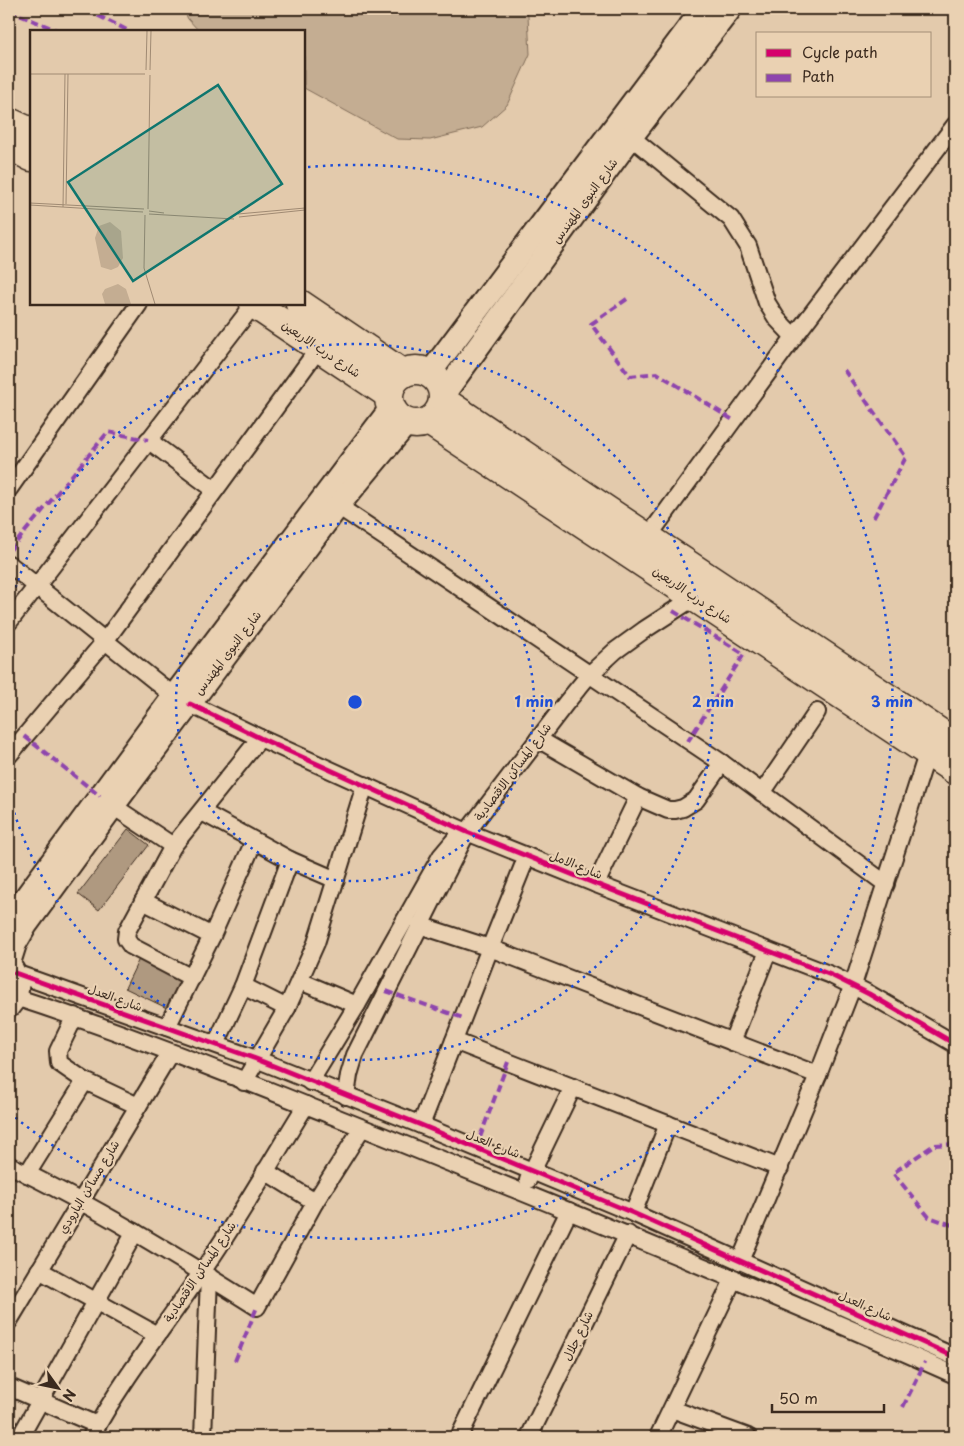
<svg xmlns="http://www.w3.org/2000/svg" width="964" height="1446" viewBox="0 0 964 1446" font-family="'Playpen Sans','Playpen Sans Arabic',sans-serif">
<style>
.green{fill:#c4ad92;stroke:#806c58}
.building{fill:#af9980;stroke:#3b2a1e}
.lines{fill:none;stroke-linecap:round;stroke-linejoin:round}
.street-casing{stroke:#3b2a1e;stroke-width:20}
.secondary-casing{stroke:#3b2a1e;stroke-width:26}
.highway-casing{stroke:#3b2a1e;stroke-width:31}
.street{stroke:#ead1b2;stroke-width:16}
.secondary{stroke:#ead1b2;stroke-width:22}
.highway{stroke:#ead1b2;stroke-width:28}
.quiet{stroke:#8e44ad;stroke-width:4;stroke-dasharray:8 4;stroke-linecap:butt}
.cycleway-casing{stroke:#ead1b2;stroke-width:8}
.cycleway{stroke:#d6006c;stroke-width:5}
.ring{fill:none;stroke:#1d4ed8;stroke-width:2.5;stroke-dasharray:2.5 5}
.labels{text-anchor:middle;stroke-width:4.5;stroke-linejoin:round;paint-order:stroke}
.street-label{font-size:12px;fill:#3b2a1e;stroke:#ead1b2}
.inset-road{fill:none;stroke:#a08a73;stroke-width:1}
.view{fill:#0f766e;fill-opacity:0.15;stroke:#0f766e;stroke-width:2.5}
.inset-edge{fill:none;stroke:#3b2a1e;stroke-width:2.5}
.centre{fill:#1d4ed8;stroke:#ead1b2;stroke-width:2.5}
.ring-label{font-size:15px;text-anchor:middle;font-weight:bold;fill:#1d4ed8;stroke:#ead1b2;stroke-width:4.5;stroke-linejoin:round;paint-order:stroke}
</style>
<rect width="100%" height="100%" fill="#e3caac"/>
<filter id="ink" filterUnits="userSpaceOnUse"><feTurbulence type="fractalNoise" baseFrequency=".02" numOctaves="2"/><feDisplacementMap in="SourceGraphic" scale="10" xChannelSelector="R" yChannelSelector="G"/><feConvolveMatrix kernelMatrix="1 2 1 2 8 2 1 2 1" color-interpolation-filters="sRGB"/></filter>
<g filter="url(#ink)">
<path class="green" d="M183 9H525L528 16 530 54 507 105 482 127 430 140 397 139 304 88V31H199L188 19Z"/>
<g class="building">
<path d="M128 829 149 845 99 910 78 894Z"/>
<path d="M140 957 186 979 171 1010 125 988Z"/>
</g>
<g class="lines">
<g class="street-casing">
<g id="street">
<path d="M631 137 731 219 748 246 767 303 777 319 794 337"/>
<path d="M148 440 215 490"/>
<path d="M9 489 139 304"/>
<path d="M338 506 722 763 886 884"/>
<path d="M648 537 794 337 955 125"/>
<path d="M9 564 174 696"/>
<path d="M9 622 254 304"/>
<path d="M190 704 260 738 467 832 596 884 831 975 869 994 955 1044"/>
<path d="M538 739 638 797 668 810H675L683 808 696 800 722 763"/>
<path d="M9 755 105 641 319 348"/>
<path d="M762 793 817 712"/>
<path d="M113 806 173 846"/>
<path d="M202 812 290 860 243 986 216 1044"/>
<path d="M290 860 336 880"/>
<path d="M596 884 638 797"/>
<path d="M143 901 212 936"/>
<path d="M419 925 490 948 818 1075"/>
<path d="M15 973 256 1059 421 1125 633 1213 955 1357"/>
<path d="M192 978 131 946 126 939 127 931 173 846 260 738"/>
<path d="M300 981 357 1005"/>
<path d="M243 986 287 1008"/>
<path d="M15 997C133 1035 248 1082 363 1128 562 1208 760 1288 955 1375"/>
<path d="M75 1016 58 1051 59 1063 85 1081 138 1106"/>
<path d="M167 1027 212 936 254 841"/>
<path d="M454 1041 780 1168"/>
<path d="M732 1042 768 951"/>
<path d="M244 1082 287 1008 316 943 365 785"/>
<path d="M310 1082 357 1005 441 856 457 837 465 833"/>
<path d="M346 1096 349 1075 355 1055 467 832 566 703 589 675 615 651 644 630 695 597"/>
<path d="M421 1125 490 948 527 856"/>
<path d="M9 1165C95 1206 176 1256 257 1307L315 1202 362 1128"/>
<path d="M265 1171 315 1202"/>
<path d="M27 1174 85 1081"/>
<path d="M528 1180 573 1087"/>
<path d="M633 1213 668 1124"/>
<path d="M740 1261 818 1075 853 985 930 745"/>
<path d="M39 1270 157 1335"/>
<path d="M9 1321 170 1053"/>
<path d="M9 1387 97 1425"/>
<path d="M672 1409 748 1437"/>
<path d="M20 1437 135 1232"/>
<path d="M91 1437C122 1379 164 1328 201 1273 239 1219 271 1161 306 1105"/>
<path d="M203 1437 209 1276"/>
<path d="M459 1437 569 1211"/>
<path d="M529 1437 628 1234"/>
<path d="M658 1437 734 1278"/>
</g>
</g>
<g class="secondary-casing">
<g id="secondary">
<path d="M430 373 703 9"/>
<path d="M443 395 631 137 730 9"/>
<path d="M9 920 174 696 391 408"/>
<path d="M9 963 15 944 26 925 113 806 338 506 407 423"/>
<path d="M9 965C19 978 21 993 9 1006"/>
</g>
</g>
<g class="highway-casing">
<g id="highway">
<path d="M9 122 31 132"/>
<path d="M9 145 31 157"/>
<path d="M254 304 388 394"/>
<path d="M300 304 402 373"/>
<circle cx="416" cy="397" r="27"/>
<path d="M443 401 955 743"/>
<path d="M429 421 955 770"/>
</g>
</g>
<use href="#street" class="street"/>
<use href="#secondary" class="secondary"/>
<use href="#highway" class="highway"/>
<g class="quiet">
<path d="M87 10 129 31"/>
<path d="M9 11 59 31"/>
<path d="M627 299 591 324 630 376 657 373 733 420"/>
<path d="M844 370 906 457 873 519"/>
<path d="M9 551 108 432 148 440"/>
<path d="M673 611 744 654 688 741"/>
<path d="M24 736 100 796"/>
<path d="M386 991 463 1018"/>
<path d="M955 1144 934 1145 893 1173 929 1217 955 1226"/>
<path d="M476 1148 508 1062"/>
<path d="M235 1361 257 1307"/>
<path d="M903 1407 925 1362"/>
</g>
<g class="cycleway-casing">
<g id="cycleway">
<path d="M190 704 260 738 467 832 596 884 831 975 869 994 955 1044"/>
<path d="M15 973 256 1059 421 1125 633 1213 955 1357"/>
</g>
</g>
<use href="#cycleway" class="cycleway"/>
</g>
</g>
<g class="ring">
<circle cx="355" cy="702" r="179"/>
<path d="M9 609A358 358 0 1 1 9 795"/>
<path d="M308 167A537 537 0 1 1 10 1113"/>
</g>
<g class="labels">
<g class="street-label">
<text transform="translate(585 201) rotate(-54)" y="4">شارع النبوى المهندس</text>
<text transform="translate(321 349) rotate(34)" y="4">شارع درب الاربعين</text>
<text transform="translate(692 595) rotate(34)" y="4">شارع درب الاربعين</text>
<text transform="translate(228 653) rotate(-53)" y="4">شارع النبوى المهندس</text>
<text transform="translate(513 772) rotate(-53)" y="4">شارع المساكن الاقتصادية</text>
<text transform="translate(576 865) rotate(22)" y="4">شارع الامل</text>
<text transform="translate(115 998) rotate(20)" y="4">شارع العدل</text>
<text transform="translate(493 1144) rotate(22)" y="4">شارع العدل</text>
<text transform="translate(89 1187) rotate(-59)" y="4">شارع مساكن البارودي</text>
<text transform="translate(200 1272) rotate(-56)" y="4">شارع المساكن الاقتصادية</text>
<text transform="translate(865 1306) rotate(24)" y="4">شارع العدل</text>
<text transform="translate(578 1336) rotate(-64)" y="4">شارع جلال</text>
</g>
</g>
<g transform="translate(30 30)">
<rect width="275" height="275" fill="#e3caac"/>
<path d="M80 192 91 201 93 228 88 237 81 240 71 237 65 208 69 196ZM88 254 96 259 101 274H75L72 264 75 259Z" fill="#c4ad92"/>
<path class="inset-road" d="M116 40 117 1M120 40 121 1M0 44H115M0 173 114 179M36 174 38 44M0 175 113 182M33 177 35 44M118 179 120 45M119 181 134 183M119 184 204 189M208 184 275 178M115 185 114 238 125 274M209 187 275 180"/>
<path class="view" d="M188 55 252 154 103 251 38 152Z"/>
<rect width="275" height="275" class="inset-edge"/>
</g>
<circle cx="355" cy="702" r="8" class="centre"/>
<g class="ring-label">
<text x="534" y="707">1 min</text>
<text x="713" y="707">2 min</text>
<text x="892" y="707">3 min</text>
</g>
<rect width="964" height="1446" fill="none" stroke="#ead1b2" stroke-width="30"/>
<rect x="15" y="15" width="934" height="1416" fill="none" stroke="#3b2a1e" stroke-width="2" filter="url(#ink)"/>
<rect x="756" y="32" width="175" height="65" fill="#ead1b2" stroke="#a48e77"/>
<rect x="766" y="49" width="25" height="8" fill="#d6006c" stroke="#a48e77"/>
<text x="802" y="58" font-size="15" fill="#3b2a1e">Cycle path</text>
<rect x="766" y="74" width="25" height="8" fill="#8e44ad" stroke="#a48e77"/>
<text x="802" y="82" font-size="15" fill="#3b2a1e">Path</text>
<g transform="translate(58 1388) rotate(123)" stroke="#ead1b2" stroke-width="4" paint-order="stroke">
<path d="M0-4L9 19L0 12L-9 19Z" fill="#3b2a1e"/>
<text y="-8" font-size="14" font-weight="bold" text-anchor="middle" fill="#3b2a1e">N</text>
</g>
<path d="M772 1404v8h112v-8" fill="none" stroke="#3b2a1e" stroke-width="2.5"/>
<text x="779" y="1404" font-size="15" fill="#3b2a1e" stroke="#ead1b2" stroke-width="4" paint-order="stroke">50 m</text>
</svg>
